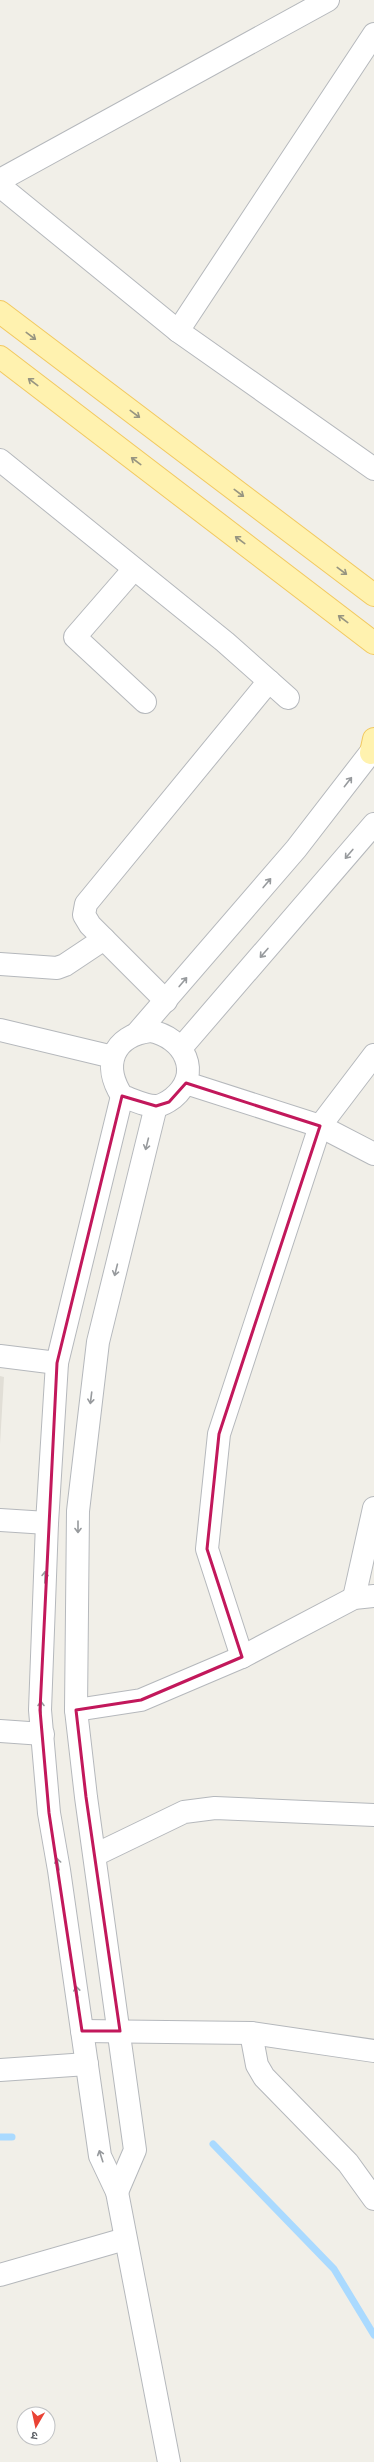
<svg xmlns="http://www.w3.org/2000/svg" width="374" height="2462" viewBox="0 0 374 2462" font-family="Montserrat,'Noto Sans Devanagari',sans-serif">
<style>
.education{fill:#e1ded6}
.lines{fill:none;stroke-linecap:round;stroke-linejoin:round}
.stream{stroke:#aadaff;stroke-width:7}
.minor-casing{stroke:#b5b8bc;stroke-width:24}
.major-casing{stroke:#f2c960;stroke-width:24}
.minor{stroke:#fff;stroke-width:22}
.major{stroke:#fff2af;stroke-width:22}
.oneway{stroke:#979581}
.oneway2{stroke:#979a9d}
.marked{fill:none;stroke:#c2185b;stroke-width:3;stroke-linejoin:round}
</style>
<rect width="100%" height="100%" fill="#f1efe8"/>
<path class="education" d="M0 1376 4 1377 0 1444Z"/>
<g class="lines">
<g class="stream">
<path d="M0 2137H12"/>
<path d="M213 2144 334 2269 374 2335"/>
</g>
<g class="minor-casing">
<g id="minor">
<path d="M0 180 328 0"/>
<path d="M0 186 178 331 374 469"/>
<path d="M178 331 374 34"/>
<path d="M0 460 225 642 288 698"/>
<path d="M134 569 75 637 145 702"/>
<path d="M0 964 57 968 65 965 104 939"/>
<path d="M166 1001 90 925 84 915 86 904 269 681"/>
<path d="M0 1030 113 1057"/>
<path d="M150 1031C184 1037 203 1073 173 1098 169 1101 163 1105 157 1106 148 1107 131 1099 122 1096 102 1065 113 1036 150 1031Z"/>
<path d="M138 1032 296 849 374 748"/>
<path d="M181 1048 374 824"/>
<path d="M186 1083 320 1126 374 1154"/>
<path d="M122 1096 57 1363 47 1523 40 1710 49 1813 59 1870 100 2156 117 2192 169 2462"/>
<path d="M0 1356 57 1363"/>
<path d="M0 1520 47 1523"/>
<path d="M354 1598 374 1508"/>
<path d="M242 1657 207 1549 219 1434 320 1126 374 1055"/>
<path d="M76 1710 141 1700 242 1657 354 1598 374 1596"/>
<path d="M0 1731 43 1734"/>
<path d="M95 1855 184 1812 215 1808 374 1815"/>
<path d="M82 2031 251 2033 374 2051"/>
<path d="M251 2033 257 2065 264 2077 348 2163 374 2199"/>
<path d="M0 2070 87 2064"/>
<path d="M117 2192 135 2150 86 1797 76 1710 78 1511 98 1342 156 1106"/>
<path d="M0 2275 125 2239"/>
</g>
</g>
<g class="major-casing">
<g id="major">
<path d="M0 312 374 595"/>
<path d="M0 357 374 643"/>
<path d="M371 753 374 739"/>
</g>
</g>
<use href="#minor" class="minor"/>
<use href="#major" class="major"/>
</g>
<defs><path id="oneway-shaft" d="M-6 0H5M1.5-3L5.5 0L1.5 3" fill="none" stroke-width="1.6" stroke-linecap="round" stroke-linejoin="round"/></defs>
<g class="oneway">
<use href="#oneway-shaft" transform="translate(31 336) rotate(37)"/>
<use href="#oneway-shaft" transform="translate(33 382) rotate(-143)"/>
<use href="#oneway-shaft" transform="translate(135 414) rotate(37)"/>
<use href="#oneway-shaft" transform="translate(136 461) rotate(-143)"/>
<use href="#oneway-shaft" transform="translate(239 493) rotate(37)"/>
<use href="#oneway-shaft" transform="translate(240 540) rotate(-143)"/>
<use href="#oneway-shaft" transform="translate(342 571) rotate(37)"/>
<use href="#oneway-shaft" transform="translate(343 619) rotate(-143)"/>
</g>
<g class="oneway2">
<use href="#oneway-shaft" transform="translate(348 782) rotate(-52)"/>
<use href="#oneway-shaft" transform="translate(349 854) rotate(130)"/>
<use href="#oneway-shaft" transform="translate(267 883) rotate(-50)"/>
<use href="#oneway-shaft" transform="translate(264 953) rotate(131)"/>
<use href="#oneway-shaft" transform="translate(183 982) rotate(-50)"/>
<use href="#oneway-shaft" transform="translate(147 1144) rotate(104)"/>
<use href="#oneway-shaft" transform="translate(116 1270) rotate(104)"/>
<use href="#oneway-shaft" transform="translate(91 1398) rotate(97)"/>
<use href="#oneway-shaft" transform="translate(78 1527) rotate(90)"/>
<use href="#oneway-shaft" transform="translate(45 1577) rotate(-88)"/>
<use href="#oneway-shaft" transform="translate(41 1707) rotate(-90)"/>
<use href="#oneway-shaft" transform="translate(58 1864) rotate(-100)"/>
<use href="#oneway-shaft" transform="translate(77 1992) rotate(-98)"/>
<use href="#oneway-shaft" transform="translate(101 2156) rotate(-108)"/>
</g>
<path class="marked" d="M186 1083 320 1126 219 1434 207 1549 242 1657 141 1700 76 1710 86 1797 120 2031H82L49 1813 40 1710 57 1363 122 1096 156 1106 169 1102Z"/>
<g transform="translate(36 2426) rotate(189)"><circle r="19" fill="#ffffff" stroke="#bfc1c3"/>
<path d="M0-3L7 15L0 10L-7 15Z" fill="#ea4335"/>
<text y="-6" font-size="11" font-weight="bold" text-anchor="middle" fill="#5f6368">उ</text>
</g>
</svg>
